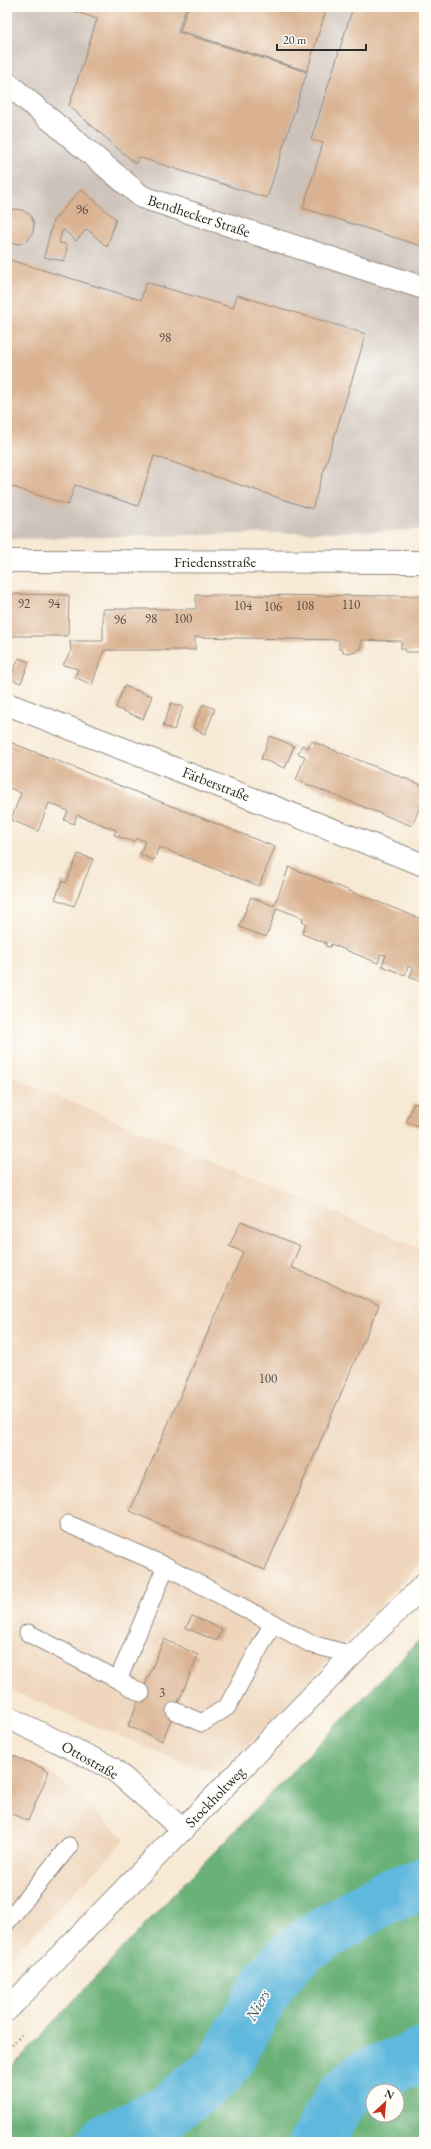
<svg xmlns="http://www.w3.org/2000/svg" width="431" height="2149" viewBox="0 0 431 2149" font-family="'EB Garamond',serif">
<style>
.built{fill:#efd6bc}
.industrial{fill:#cdc2b9}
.forest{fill:#6ab178;stroke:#4a6e52;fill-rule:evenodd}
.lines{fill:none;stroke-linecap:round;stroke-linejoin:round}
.river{stroke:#5fb8dd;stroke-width:54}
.building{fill:#dab291}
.lane-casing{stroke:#918a80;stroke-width:19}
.street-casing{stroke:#918a80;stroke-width:24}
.secondary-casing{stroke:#918a80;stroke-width:24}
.path{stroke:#918a80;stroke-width:2.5;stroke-dasharray:1 3;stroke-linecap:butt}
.lane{stroke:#fff;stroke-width:17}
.street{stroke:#fff;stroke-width:22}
.secondary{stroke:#fff;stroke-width:22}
.labels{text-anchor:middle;stroke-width:3.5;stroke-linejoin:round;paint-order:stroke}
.number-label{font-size:13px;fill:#574d44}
.street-label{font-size:15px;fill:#2b2b2b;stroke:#fdfcf7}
.water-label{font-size:16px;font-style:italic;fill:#3d5c69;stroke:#fdfcf7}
</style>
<rect width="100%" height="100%" fill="#fdfcf7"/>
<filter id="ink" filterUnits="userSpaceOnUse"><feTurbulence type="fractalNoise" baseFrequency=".025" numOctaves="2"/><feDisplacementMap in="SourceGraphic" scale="8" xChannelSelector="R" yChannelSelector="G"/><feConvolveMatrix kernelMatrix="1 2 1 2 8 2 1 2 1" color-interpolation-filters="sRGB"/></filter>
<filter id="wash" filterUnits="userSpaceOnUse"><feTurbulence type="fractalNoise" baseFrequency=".012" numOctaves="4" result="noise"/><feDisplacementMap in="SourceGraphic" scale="16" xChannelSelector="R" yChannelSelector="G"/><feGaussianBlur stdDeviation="0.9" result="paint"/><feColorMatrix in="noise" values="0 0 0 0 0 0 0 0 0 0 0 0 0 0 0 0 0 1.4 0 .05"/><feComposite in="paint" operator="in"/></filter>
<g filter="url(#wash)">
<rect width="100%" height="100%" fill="#f7e9d4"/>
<g class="built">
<path d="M7 1075 424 1250V1559L221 1774 184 1763 7 1689Z"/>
<path d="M7 1753 49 1771 126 1839 7 1962Z"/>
</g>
<path class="industrial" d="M7 7H424V530L7 539Z"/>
<path class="forest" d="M424 1635V2142H7V2072L169 1899ZM373 2091H397V2115H373Z"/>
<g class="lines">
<g class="river">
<path d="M104 2142 169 2110 222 2068 271 1979 301 1948 385 1897 424 1884"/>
<path d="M316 2142 341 2099 367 2075 424 2055"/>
</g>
</g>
<g id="blocks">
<g class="building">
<path d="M63 7H186L178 32 307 72 267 198 138 157 136 164 69 106 97 19Z"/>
<path d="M188 7H327L307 71 180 31Z"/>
<path d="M353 7H424V247L303 208 323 143 311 140Z"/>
<path d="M81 189 116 219 107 247 87 229 76 241 64 230 62 231 59 243 65 244 67 248 64 261 44 257 53 221Z"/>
<path d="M13 209 22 210 30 215 34 223 33 232 28 240 20 244 11 243 7 241V212Z"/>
<path d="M7 259 141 300 146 282 233 308 237 295 366 334 312 509 154 456 138 506 75 485 68 505 7 485Z"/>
<path d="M7 594 69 595 68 636H7Z"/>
<path d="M196 595 423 596 424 649H420V652H405V649H401V641L361 640V649H358L357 652 343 653V649H339V640L195 637V650H104L92 685 75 677 78 669 63 665 71 651 70 641H103V609H196Z"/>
<path d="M19 658 29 662 21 683 10 679Z"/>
<path d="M124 686 152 696 143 719 116 708Z"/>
<path d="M171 703 183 707 174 730 163 726Z"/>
<path d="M203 704 215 709 205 734 193 728Z"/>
<path d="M270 736 294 746 285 768 261 759Z"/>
<path d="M7 741 275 847 259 886 159 847 154 860 150 859 140 854 145 841 136 838 134 842 114 835 116 830 77 815 74 824 64 820 68 811 49 803 38 831 11 820 21 793 7 787Z"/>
<path d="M311 741 424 786V796L412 826 296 780 305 756 298 754 302 745 308 748Z"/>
<path d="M78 854 93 859 74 906 55 899 62 881 66 883Z"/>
<path d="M289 867 424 920V983L410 977 413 968 408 966 405 975 382 966 386 955 381 954 378 963 331 944 330 947 325 946 326 943 302 934 306 923 302 922 303 918 277 908 266 937 239 927 251 897 274 906Z"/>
<path d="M414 1103 424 1106 421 1115 424 1116V1129L406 1122Z"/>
<path d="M241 1221 300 1246 291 1267 379 1305 265 1570 130 1511 243 1252 229 1246Z"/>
<path d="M192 1616 222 1629 217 1641 186 1628Z"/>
<path d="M164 1639 198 1655 162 1741 128 1726Z"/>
<path d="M7 1753 49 1771 28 1821 7 1812Z"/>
</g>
</g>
</g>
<g filter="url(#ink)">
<use href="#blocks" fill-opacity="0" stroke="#918a80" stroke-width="1"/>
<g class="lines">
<g class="lane-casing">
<g id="lane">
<path d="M68 1524 166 1566 311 1644 352 1655"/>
<path d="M28 1633 118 1680"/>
<path d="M141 1693 118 1680 166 1566"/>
<path d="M175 1711 202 1723 227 1707 273 1623"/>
<path d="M7 1922 69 1846"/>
</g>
</g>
<g class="street-casing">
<g id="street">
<path d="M7 83 142 197 424 288"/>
<path d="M7 704 424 865"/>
<path d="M7 1717 112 1768 183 1830"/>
</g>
</g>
<g class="secondary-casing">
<g id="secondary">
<path d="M7 561 424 562"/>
<path d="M7 2010 352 1655 424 1585"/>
</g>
</g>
<path class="path" d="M7 2050 22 2034"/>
<use href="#lane" class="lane"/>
<use href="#street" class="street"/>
<use href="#secondary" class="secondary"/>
</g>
</g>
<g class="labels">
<g class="number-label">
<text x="82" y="214">96</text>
<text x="165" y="342">98</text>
<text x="24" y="608">92</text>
<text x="54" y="608">94</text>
<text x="351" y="609">110</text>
<text x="243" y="610">104</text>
<text x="305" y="610">108</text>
<text x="273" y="611">106</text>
<text x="151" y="623">98</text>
<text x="183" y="623">100</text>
<text x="120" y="624">96</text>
<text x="268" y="1383">100</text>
<text x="162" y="1697">3</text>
</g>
<g class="street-label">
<text transform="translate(199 216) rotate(18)" y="5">Bendhecker Straße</text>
<text x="215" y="567">Friedensstraße</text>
<text transform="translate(216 784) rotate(21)" y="5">Färberstraße</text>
<text transform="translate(90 1760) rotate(29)" y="5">Ottostraße</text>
<text transform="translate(215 1797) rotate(-46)" y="5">Stockholtweg</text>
</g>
<g class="water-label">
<text transform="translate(257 2005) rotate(-61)" y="6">Niers</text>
</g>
</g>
<rect width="431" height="2149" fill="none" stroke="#fdfcf7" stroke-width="24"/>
<g transform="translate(385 2103) rotate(26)"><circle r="19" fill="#fdfcf7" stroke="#a9a8a5"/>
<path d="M0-3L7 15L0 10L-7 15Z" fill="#c8321e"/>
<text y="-6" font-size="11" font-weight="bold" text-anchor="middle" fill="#2b2b2b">N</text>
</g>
<path d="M277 44v6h89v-6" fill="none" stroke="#2b2b2b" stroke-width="2"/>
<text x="283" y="44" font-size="12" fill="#2b2b2b" stroke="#fdfcf7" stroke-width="3" paint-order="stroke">20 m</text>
</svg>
